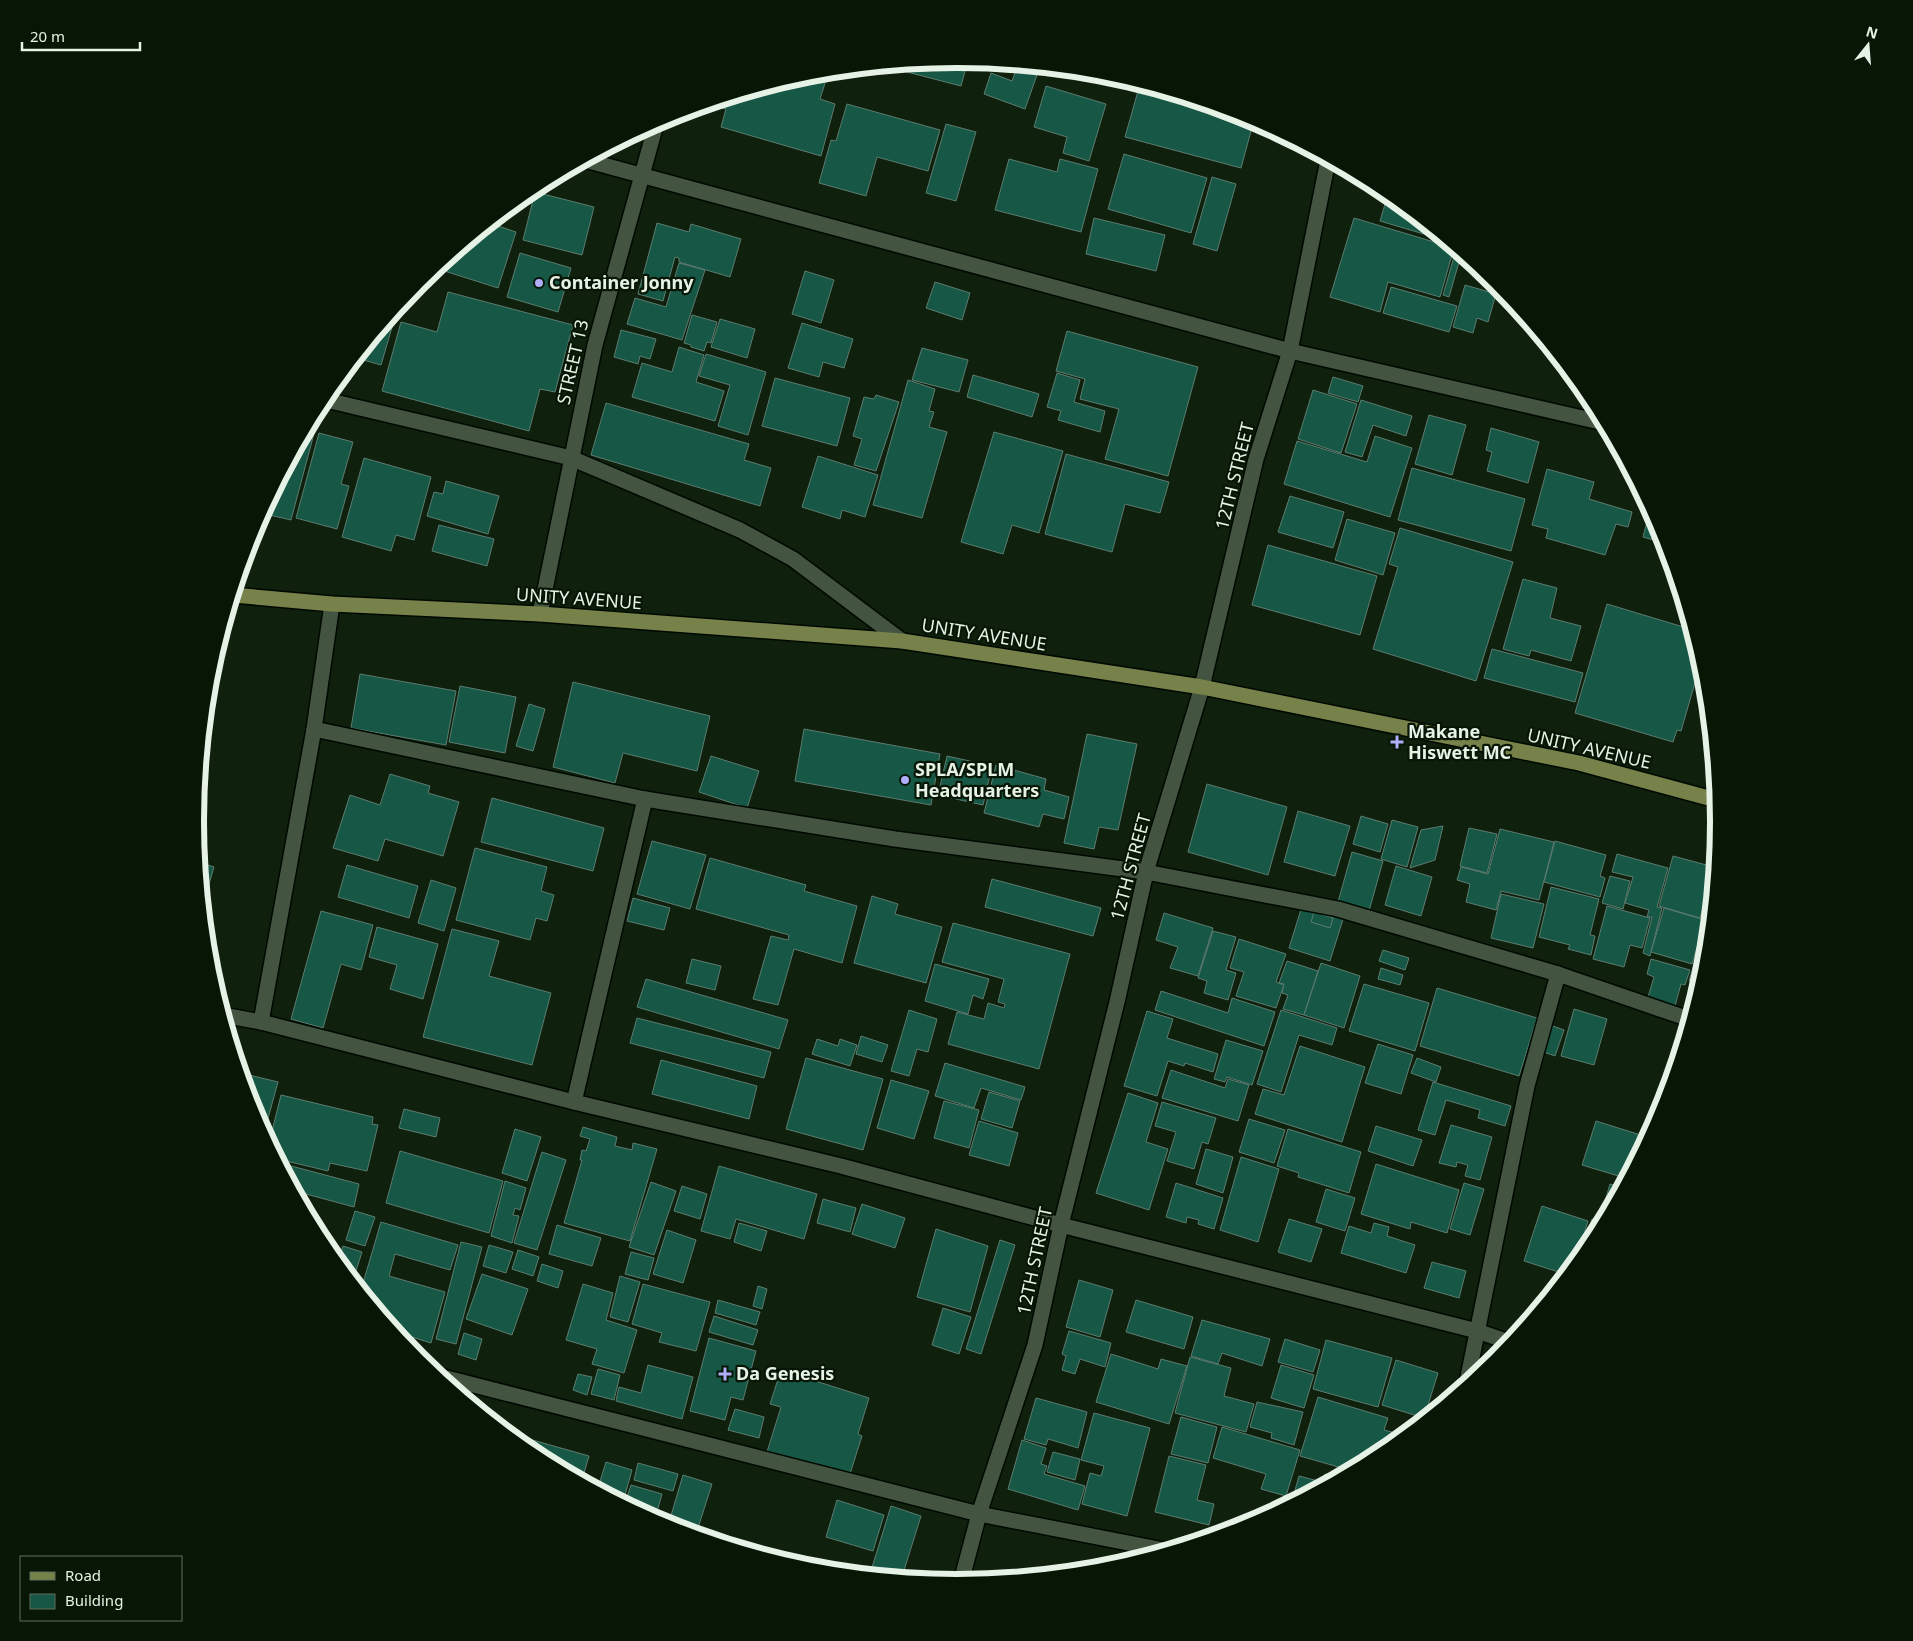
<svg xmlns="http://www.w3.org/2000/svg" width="1913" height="1641" viewBox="0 0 1913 1641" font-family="'Noto Sans',sans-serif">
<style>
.building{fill:#165745;stroke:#5c7c70}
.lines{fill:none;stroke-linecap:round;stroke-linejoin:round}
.minor-casing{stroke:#000900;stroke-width:18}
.primary-casing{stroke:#000900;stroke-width:18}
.minor{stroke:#435540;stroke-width:15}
.primary{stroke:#77814a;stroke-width:15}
.poi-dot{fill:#afaefa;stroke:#071605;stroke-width:2}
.labels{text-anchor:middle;stroke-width:4.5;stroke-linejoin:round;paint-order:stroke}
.poi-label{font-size:18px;font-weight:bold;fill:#e7f2e6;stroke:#071605;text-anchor:start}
.street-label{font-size:18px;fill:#e7f2e6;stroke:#071605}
.rim{fill:none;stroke:#e7f2e6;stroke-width:6}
</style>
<rect width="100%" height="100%" fill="#0f200d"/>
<g class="building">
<path d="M957 59 968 60 961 86 884 66Z"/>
<path d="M1018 65 1038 72 1025 109 984 94 991 73 1012 81Z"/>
<path d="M812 73 827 77 820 99 835 104 821 156 721 127 726 109 708 104Z"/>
<path d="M1140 84 1254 120 1241 168 1125 137Z"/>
<path d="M1046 86 1106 104 1089 161 1063 153 1067 137 1034 127Z"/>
<path d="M847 104 940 130 928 171 877 157 866 196 819 183 831 140 836 141Z"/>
<path d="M946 124 976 132 956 201 926 193Z"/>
<path d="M1124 154 1207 178 1191 233 1108 209Z"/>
<path d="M1009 159 1057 172 1060 159 1098 169 1081 232 995 210Z"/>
<path d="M1212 177 1236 184 1217 251 1193 244Z"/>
<path d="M535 192 594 207 582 255 523 240Z"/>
<path d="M1388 194 1444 240 1380 221Z"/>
<path d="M1094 218 1165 235 1156 271 1086 254Z"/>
<path d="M1354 218 1454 248 1440 297 1388 282 1380 312 1330 297Z"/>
<path d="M489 223 516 232 498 288 435 268Z"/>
<path d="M657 223 689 232 691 224 741 239 730 277 679 262V258L675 257 663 301 638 294Z"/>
<path d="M1456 250 1478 267 1459 262 1449 297 1443 295Z"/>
<path d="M520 253 571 268 558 312 507 297Z"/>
<path d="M679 263 705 270 682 340 627 324 635 298 666 307Z"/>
<path d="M805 271 834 280 821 323 792 314Z"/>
<path d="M935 282 970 293 962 320 926 308Z"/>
<path d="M1465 285 1496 294 1488 322 1477 318 1473 333 1453 327Z"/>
<path d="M1391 287 1457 306 1449 332 1383 313Z"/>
<path d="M448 292 573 325 555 392 540 389 529 431 382 391 401 322 437 332Z"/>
<path d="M395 310H397L381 365 360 359 357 371 347 369Z"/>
<path d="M692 315 717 322 711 343 707 342 704 351 691 347V345L684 343Z"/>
<path d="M720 319 755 329 747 358 711 347Z"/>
<path d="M802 323 853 339 844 368 823 362 819 377 788 368Z"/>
<path d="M621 330 656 339 650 359 640 356 638 364 614 357Z"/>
<path d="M1067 331 1198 367 1168 476 1105 459 1119 409 1080 399 1085 379 1056 371Z"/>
<path d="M679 347 704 355 696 382 724 391 715 421 632 397 642 363 672 372Z"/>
<path d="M922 348 968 360 959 392 912 380Z"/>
<path d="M706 354 766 372 748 435 718 426 730 385 699 376Z"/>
<path d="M1057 373 1080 380 1074 402 1105 411 1100 432 1058 420 1061 411 1047 407Z"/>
<path d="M973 375 1039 394 1032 417 967 397Z"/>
<path d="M1333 377 1363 386 1358 402 1328 393Z"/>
<path d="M775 378 850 398 837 446 762 426Z"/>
<path d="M908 380 935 389 929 411 934 412 929 427 947 432 922 518 873 505Z"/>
<path d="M1313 390 1357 404 1341 453 1298 439Z"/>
<path d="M876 395 899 402 876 471 854 465 862 439 853 436 864 397 874 399Z"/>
<path d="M1361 400 1412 416 1406 436 1373 425 1362 457 1345 452Z"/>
<path d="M606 403 749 444 744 460 771 468 760 506 591 455Z"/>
<path d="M1429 415 1466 425 1452 475 1415 464Z"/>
<path d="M307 428 315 430 291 520 261 513Z"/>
<path d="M1491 428 1539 442 1528 483 1487 471 1492 452 1486 450Z"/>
<path d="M994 432 1063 451 1039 533 1012 525 1003 554 961 542Z"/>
<path d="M319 433 353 442 341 484 349 486 337 529 296 518Z"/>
<path d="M1375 436 1412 448 1390 517 1284 484 1297 441 1367 462Z"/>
<path d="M1066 454 1169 482 1160 513 1125 504 1112 552 1045 534Z"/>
<path d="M818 456 878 475 865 517 842 510 840 519 802 507Z"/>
<path d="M364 458 431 477 414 540 396 535 391 551 342 537Z"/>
<path d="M1412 468 1525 499 1511 551 1398 520Z"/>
<path d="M1547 469 1594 482 1589 499 1632 512 1628 527 1616 524 1605 555 1546 538 1548 529 1532 525Z"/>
<path d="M446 481 499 496 488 534 427 516 434 492 443 494Z"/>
<path d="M1290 496 1344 512 1333 548 1278 532Z"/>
<path d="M1650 510 1660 529 1664 543 1643 537Z"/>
<path d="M1347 519 1395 533 1383 575 1335 560Z"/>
<path d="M439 525 494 539 487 566 432 551Z"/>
<path d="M1400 528 1513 562 1476 681 1373 649 1398 567 1389 564Z"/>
<path d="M1268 545 1377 576 1360 635 1252 605Z"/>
<path d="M1523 579 1557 588 1550 618 1581 626 1571 661 1531 650 1529 656 1503 649Z"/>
<path d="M1607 604 1690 629 1701 662 1681 731 1677 730 1673 742 1575 713Z"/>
<path d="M1492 649 1583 673 1575 702 1484 678Z"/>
<path d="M360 674 456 691 446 745 351 728Z"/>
<path d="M573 682 710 716 697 771 623 753 615 783 553 767Z"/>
<path d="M460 686 516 697 505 753 449 742Z"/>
<path d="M529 704 545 709 533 751 516 746Z"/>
<path d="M804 729 940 754 931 805 795 781Z"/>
<path d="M1087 734 1137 744 1118 830 1099 827 1094 849 1064 843Z"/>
<path d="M1710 734 1712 753 1704 751Z"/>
<path d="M711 756 759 771 747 808 699 792Z"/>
<path d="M947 756 992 766 983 805 938 795Z"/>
<path d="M996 765 1046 779 1044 790 1069 797 1064 819 1043 814 1039 827 984 813Z"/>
<path d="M390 774 430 786 428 793 459 802 443 856 385 839 378 861 333 848 350 795 380 805Z"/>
<path d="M1207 784 1287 807 1268 875 1188 852Z"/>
<path d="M492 798 604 828 593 871 481 842Z"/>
<path d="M1298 811 1350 826 1335 876 1284 862Z"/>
<path d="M1361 816 1388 824 1380 852 1353 844Z"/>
<path d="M1392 820 1418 827 1407 867 1381 859Z"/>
<path d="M1443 826 1435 860 1410 868 1421 830Z"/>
<path d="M1469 828 1497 834 1487 873 1460 866Z"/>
<path d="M1500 829 1554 842 1539 900 1501 891 1496 910 1466 902 1470 884 1457 880 1461 867 1488 874Z"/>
<path d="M652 841 706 855 690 909 637 894Z"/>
<path d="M1555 841 1606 855 1600 876 1605 878 1600 897 1544 882Z"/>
<path d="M475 848 547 867 541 891 554 895 547 921 536 918 530 940 456 920Z"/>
<path d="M1352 852 1383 861 1369 911 1338 902Z"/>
<path d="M1617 854 1668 868 1657 907 1662 908 1650 956 1643 953 1652 917H1647L1649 910 1625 903 1633 877 1612 872Z"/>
<path d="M1673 856 1714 867 1700 918 1659 906Z"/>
<path d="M710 858 806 885 804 891 857 906 842 963 794 949 778 1005 753 999 771 936 788 940 789 935 696 909Z"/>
<path d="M199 862 214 867 203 905Z"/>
<path d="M347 865 418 886 409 918 338 897Z"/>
<path d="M1396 866 1432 877 1421 916 1385 905Z"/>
<path d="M1610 876 1630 881 1623 909 1602 903Z"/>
<path d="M992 879 1101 908 1093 936 985 907Z"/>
<path d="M431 880 456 888 444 931 418 923Z"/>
<path d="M1551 887 1599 899 1590 935 1595 936 1591 955 1568 949 1570 945 1539 937Z"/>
<path d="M1711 892 1708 920 1704 918Z"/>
<path d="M1501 894 1544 904 1533 948 1491 938Z"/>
<path d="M872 896 898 904 895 914 942 927 926 983 854 963Z"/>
<path d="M633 898 670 908 664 930 627 921Z"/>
<path d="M1303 903 1344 916 1330 961 1289 948Z"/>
<path d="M1607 906 1650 918 1642 948 1630 945 1624 967 1593 959Z"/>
<path d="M1664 908 1705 920 1692 964 1651 952Z"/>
<path d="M321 911 373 925 361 970 341 964 323 1028 291 1019Z"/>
<path d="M1314 912 1333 918 1330 928 1311 922Z"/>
<path d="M1164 913 1213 928 1198 976 1170 968 1178 947 1156 940Z"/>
<path d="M1706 922 1708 923 1704 969 1699 983 1689 981Z"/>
<path d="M953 923 1070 954 1039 1069 948 1044 957 1012 984 1019 988 1003 1004 1008 1005 1004 998 1002 1004 979 942 962Z"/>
<path d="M377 927 438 944 423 999 390 989 397 965 369 957Z"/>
<path d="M452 929 499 941 489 976 551 993 532 1065 423 1037Z"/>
<path d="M1213 931 1236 937 1226 970 1236 973 1228 1000 1204 993 1207 981 1198 978Z"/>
<path d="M1239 939 1286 954 1276 982 1284 985 1276 1008 1236 996 1244 972 1230 968Z"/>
<path d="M1383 950 1409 958 1405 970 1379 961Z"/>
<path d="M692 959 721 966 715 990 686 983Z"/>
<path d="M1651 959 1690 970 1685 985 1681 984 1675 1006 1648 997 1654 977 1647 974Z"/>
<path d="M1287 961 1318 971 1304 1015 1283 1009 1288 995 1282 993 1284 984 1279 983Z"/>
<path d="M1321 963 1360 976 1344 1028 1304 1015Z"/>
<path d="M935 964 989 979 983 999 973 995 968 1014 925 1001Z"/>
<path d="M1381 968 1403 975 1400 985 1378 979Z"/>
<path d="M646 979 788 1020 779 1049 637 1007Z"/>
<path d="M1364 984 1429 1003 1415 1051 1349 1031Z"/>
<path d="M1437 988 1537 1018 1519 1076 1420 1046Z"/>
<path d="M1161 991 1228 1013 1232 998 1275 1012 1264 1046 1155 1010Z"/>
<path d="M1574 1009 1607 1019 1594 1065 1561 1056Z"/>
<path d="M909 1010 937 1019 928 1052 917 1049 909 1076 891 1071Z"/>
<path d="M1281 1010 1337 1028 1332 1045 1299 1035 1281 1092 1257 1084Z"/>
<path d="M1147 1011 1173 1019 1167 1038 1218 1054 1213 1072 1185 1063 1184 1066 1168 1061 1157 1096 1124 1086Z"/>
<path d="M637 1018 771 1052 764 1078 630 1043Z"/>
<path d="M1547 1024 1564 1030 1555 1056 1538 1050Z"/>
<path d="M861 1036 888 1045 882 1062 856 1054Z"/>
<path d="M817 1039 838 1046 840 1039 857 1045 850 1066 812 1054Z"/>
<path d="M1226 1040 1263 1051 1252 1085 1227 1077 1225 1082 1214 1079Z"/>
<path d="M1378 1044 1413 1055 1401 1094 1365 1083Z"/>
<path d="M1300 1046 1365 1067 1342 1142 1255 1114 1263 1089 1284 1095Z"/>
<path d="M806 1058 883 1079 863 1150 786 1129Z"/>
<path d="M1417 1058 1441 1067 1436 1082 1411 1073Z"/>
<path d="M661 1060 757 1086 749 1119 652 1094Z"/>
<path d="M945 1063 1025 1087 1021 1100 981 1088 974 1108 935 1096Z"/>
<path d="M1171 1070 1225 1088 1228 1079 1249 1085 1238 1121 1162 1098Z"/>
<path d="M241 1073 278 1082 264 1133 253 1112Z"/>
<path d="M891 1080 929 1091 914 1139 877 1128Z"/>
<path d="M1433 1082 1511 1106 1505 1126 1478 1118 1480 1110 1446 1100 1435 1135 1418 1130Z"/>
<path d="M989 1092 1020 1101 1012 1128 981 1119Z"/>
<path d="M1128 1093 1158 1103 1146 1142 1168 1149 1149 1210 1096 1193Z"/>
<path d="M281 1095 373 1117 372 1124 378 1125 367 1171 330 1163 328 1171 278 1159 269 1143Z"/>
<path d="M944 1101 979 1110 969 1148 934 1138Z"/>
<path d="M1162 1102 1216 1118 1208 1144 1202 1142 1194 1169 1167 1161 1176 1132 1155 1126Z"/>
<path d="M404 1109 440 1118 436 1137 399 1128Z"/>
<path d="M1249 1119 1285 1130 1274 1163 1239 1152Z"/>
<path d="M979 1121 1018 1133 1009 1166 969 1155Z"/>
<path d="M1596 1121 1647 1137 1625 1178 1582 1165Z"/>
<path d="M1451 1125 1492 1137 1480 1180 1465 1176 1468 1165 1457 1162 1456 1167 1439 1163Z"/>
<path d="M1376 1126 1422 1140 1413 1166 1368 1151Z"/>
<path d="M583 1127 617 1137 615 1146 632 1150 633 1143 657 1149 630 1241 564 1223 582 1160H580L582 1150 586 1151 590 1139 580 1136Z"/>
<path d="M515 1129 541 1137 527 1181 502 1173Z"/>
<path d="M1288 1129 1361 1152 1349 1193 1298 1177 1299 1173 1277 1166Z"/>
<path d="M1206 1149 1233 1157 1223 1193 1196 1184Z"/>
<path d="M400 1151 503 1181 489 1233 386 1203Z"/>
<path d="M542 1152 566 1160 537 1250 514 1243Z"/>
<path d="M1241 1157 1279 1169 1258 1242 1220 1230Z"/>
<path d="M280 1163 359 1184 354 1207 295 1191Z"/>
<path d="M1376 1164 1459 1190 1447 1233 1411 1222 1410 1229 1361 1214Z"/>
<path d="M719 1166 817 1194 804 1239 736 1219 730 1239 701 1231Z"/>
<path d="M505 1181 526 1188 520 1210 515 1208 513 1215 519 1216 512 1243 491 1236Z"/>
<path d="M651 1182 676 1191 654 1255 629 1247Z"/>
<path d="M1176 1183 1223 1198 1214 1229 1198 1224 1199 1220 1187 1217 1186 1223 1166 1217Z"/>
<path d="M1464 1183 1484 1189 1470 1235 1450 1229Z"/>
<path d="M1610 1184 1620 1187 1604 1216 1601 1215Z"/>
<path d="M682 1186 707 1194 700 1219 674 1211Z"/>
<path d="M1326 1189 1355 1198 1345 1231 1316 1222Z"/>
<path d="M823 1199 856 1208 850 1232 817 1223Z"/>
<path d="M862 1204 905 1218 895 1248 852 1234Z"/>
<path d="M1542 1206 1588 1221 1576 1261 1565 1274 1524 1261Z"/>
<path d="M355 1211 375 1217 365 1246 346 1240Z"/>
<path d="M1289 1219 1322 1229 1311 1262 1278 1252Z"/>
<path d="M1592 1219 1601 1222 1590 1244 1581 1255Z"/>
<path d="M381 1222 458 1245 450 1270 395 1254 389 1276 445 1292 431 1343 396 1332 361 1290Z"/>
<path d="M739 1223 767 1231 761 1251 734 1242Z"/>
<path d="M1374 1223 1389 1227 1387 1236 1415 1245 1406 1273 1341 1253 1349 1226 1371 1233Z"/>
<path d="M557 1225 601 1238 592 1266 549 1254Z"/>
<path d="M936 1229 988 1246 970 1312 917 1297Z"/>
<path d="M667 1230 696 1240 683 1283 653 1274Z"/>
<path d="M1000 1240 1015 1245 981 1354 966 1349Z"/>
<path d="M461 1242 482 1247 456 1344 436 1339Z"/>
<path d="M489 1245 513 1252 506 1273 483 1266Z"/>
<path d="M343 1246 362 1252 354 1277 349 1275 338 1262Z"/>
<path d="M518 1250 539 1257 533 1276 512 1269Z"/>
<path d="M631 1252 654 1258 648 1280 625 1274Z"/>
<path d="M1432 1262 1466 1271 1459 1298 1424 1288Z"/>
<path d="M542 1264 563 1271 558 1288 537 1281Z"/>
<path d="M482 1274 528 1289 512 1335 466 1319Z"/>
<path d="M620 1276 640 1282 628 1322 610 1317Z"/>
<path d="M1079 1280 1113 1290 1100 1337 1066 1327Z"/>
<path d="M583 1284 613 1293 606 1320 637 1330 624 1373 592 1364 597 1349 566 1340Z"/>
<path d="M643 1284 710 1302 696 1351 659 1342 662 1333 632 1324Z"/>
<path d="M758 1286 767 1289 762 1309 753 1306Z"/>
<path d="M718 1300 760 1312 756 1325 715 1313Z"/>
<path d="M1136 1300 1193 1317 1184 1349 1126 1332Z"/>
<path d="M943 1308 971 1317 959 1354 932 1345Z"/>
<path d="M714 1316 758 1330 753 1345 709 1332Z"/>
<path d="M1202 1320 1270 1339 1262 1366 1222 1353 1218 1364 1191 1356Z"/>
<path d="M1069 1331 1111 1343 1105 1367 1080 1359 1075 1374 1062 1370 1066 1356 1062 1354Z"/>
<path d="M464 1333 482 1339 476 1360 458 1354Z"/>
<path d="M709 1338 756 1351 743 1400 731 1397 725 1420 690 1411Z"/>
<path d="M1285 1339 1320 1350 1313 1372 1278 1362Z"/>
<path d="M1326 1340 1392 1358 1378 1407 1313 1389Z"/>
<path d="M1111 1354 1158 1369 1161 1359 1187 1366 1169 1424 1096 1402Z"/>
<path d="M1190 1357 1231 1368 1224 1396 1254 1404 1246 1432 1175 1413Z"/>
<path d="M1396 1360 1438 1373 1424 1418 1382 1405Z"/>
<path d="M648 1365 693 1377 682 1419 616 1401 619 1387 641 1393Z"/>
<path d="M1281 1365 1314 1375 1304 1408 1271 1398Z"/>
<path d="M598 1369 620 1375 614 1400 591 1394Z"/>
<path d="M781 1370 869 1398 858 1434 862 1436 849 1477 767 1452 781 1407 770 1404Z"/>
<path d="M578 1374 592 1377 587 1395 573 1390Z"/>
<path d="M1318 1397 1388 1418 1384 1430 1403 1435 1379 1454 1349 1470 1300 1456Z"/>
<path d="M1036 1398 1087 1412 1078 1448 1048 1439 1046 1445 1024 1439Z"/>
<path d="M1257 1402 1303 1412 1294 1445 1271 1438 1272 1433 1250 1427Z"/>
<path d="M735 1409 764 1417 759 1438 728 1430Z"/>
<path d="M1094 1413 1150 1428 1127 1516 1082 1504 1090 1473 1101 1476 1104 1466 1081 1460Z"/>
<path d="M1181 1417 1217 1427 1208 1463 1171 1454Z"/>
<path d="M1222 1427 1300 1450 1286 1496 1261 1489 1266 1474 1213 1458Z"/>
<path d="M529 1439 589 1456 582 1480 533 1454 527 1448Z"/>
<path d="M1022 1440 1046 1448 1041 1464 1047 1466 1044 1474 1085 1486 1078 1510 1008 1489Z"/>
<path d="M1053 1452 1080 1459 1075 1480 1047 1472Z"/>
<path d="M1169 1456 1206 1465 1197 1500 1214 1504 1209 1525 1155 1512Z"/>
<path d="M606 1462 632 1470 623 1502 598 1488Z"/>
<path d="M638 1463 678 1474 673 1491 634 1480Z"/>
<path d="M1325 1474 1337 1477 1292 1501 1299 1476 1322 1482Z"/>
<path d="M683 1475 712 1484 698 1528 670 1519Z"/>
<path d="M631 1485 662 1494 655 1519 625 1503Z"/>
<path d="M837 1500 884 1515 873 1551 826 1537Z"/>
<path d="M891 1506 921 1516 902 1577 870 1574Z"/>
</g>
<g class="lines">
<g class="minor-casing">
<g id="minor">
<path d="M585 160 1290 351 1604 423"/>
<path d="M322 399 571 458 740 530 793 559 902 641"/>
<path d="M540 614 595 345 657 121"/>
<path d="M314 729 645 799 895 839 1146 872 1338 909 1558 974 1689 1019"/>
<path d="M223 1015 261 1022 574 1102 841 1166 1061 1225 1477 1331 1509 1342"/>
<path d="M261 1022 314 729 332 604"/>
<path d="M574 1102 645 799"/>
<path d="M439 1376 979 1514 1164 1550"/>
<path d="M1467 1382 1527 1086 1558 974"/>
<path d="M961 1582 979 1514 1035 1345 1061 1225 1117 1002 1146 872 1202 687 1256 459 1290 351 1328 160"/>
</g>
</g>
<g class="primary-casing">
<path id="primary" d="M233 595 332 604 540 614 902 641 1202 687 1579 763 1716 800"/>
</g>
<use href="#minor" class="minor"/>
<use href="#primary" class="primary"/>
</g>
<g class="poi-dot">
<circle cx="539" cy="283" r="5"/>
<path d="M1394.5 734.5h5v5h5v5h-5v5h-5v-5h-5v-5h5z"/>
<circle cx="905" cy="780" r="5"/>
<path d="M722.5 1366.5h5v5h5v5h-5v5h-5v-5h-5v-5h5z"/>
</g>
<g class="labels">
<g class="poi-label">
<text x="549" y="289">Container Jonny</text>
<text x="1408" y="738">Makane<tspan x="1408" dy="21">Hiswett MC</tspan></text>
<text x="915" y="776">SPLA/SPLM<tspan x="915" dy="21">Headquarters</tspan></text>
<text x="736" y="1380">Da Genesis</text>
</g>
<g class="street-label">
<text transform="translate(573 362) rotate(-77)" y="6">STREET 13</text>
<text transform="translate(1235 476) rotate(-76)" y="6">12TH STREET</text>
<text transform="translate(579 599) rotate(4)" y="6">UNITY AVENUE</text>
<text transform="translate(984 635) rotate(9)" y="6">UNITY AVENUE</text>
<text transform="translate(1589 749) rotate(13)" y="6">UNITY AVENUE</text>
<text transform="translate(1131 867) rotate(-75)" y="6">12TH STREET</text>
<text transform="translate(1035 1261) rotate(-78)" y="6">12TH STREET</text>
</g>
</g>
<path d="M0 0H1913V1641H0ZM204 821a753 753 0 1 1 1506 0a753 753 0 1 1-1506 0Z" fill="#071605" fill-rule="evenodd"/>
<path class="rim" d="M204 821a753 753 0 1 1 1506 0a753 753 0 1 1-1506 0Z"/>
<rect x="20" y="1556" width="162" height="65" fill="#071605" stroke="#616e5f"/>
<rect x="30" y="1572" width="25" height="8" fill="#77814a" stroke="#616e5f"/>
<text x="65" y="1581" font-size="15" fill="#e7f2e6">Road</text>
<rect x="30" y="1594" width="25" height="15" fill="#165745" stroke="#616e5f"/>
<text x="65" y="1606" font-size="15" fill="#e7f2e6">Building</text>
<g transform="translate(1868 45) rotate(17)" stroke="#071605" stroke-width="4" paint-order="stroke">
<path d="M0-4L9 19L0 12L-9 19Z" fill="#e7f2e6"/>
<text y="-8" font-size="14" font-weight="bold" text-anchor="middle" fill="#e7f2e6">N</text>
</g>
<path d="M22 42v8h118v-8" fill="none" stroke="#e7f2e6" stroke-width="2.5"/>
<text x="30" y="42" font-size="15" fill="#e7f2e6" stroke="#071605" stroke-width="4" paint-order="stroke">20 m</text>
</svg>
